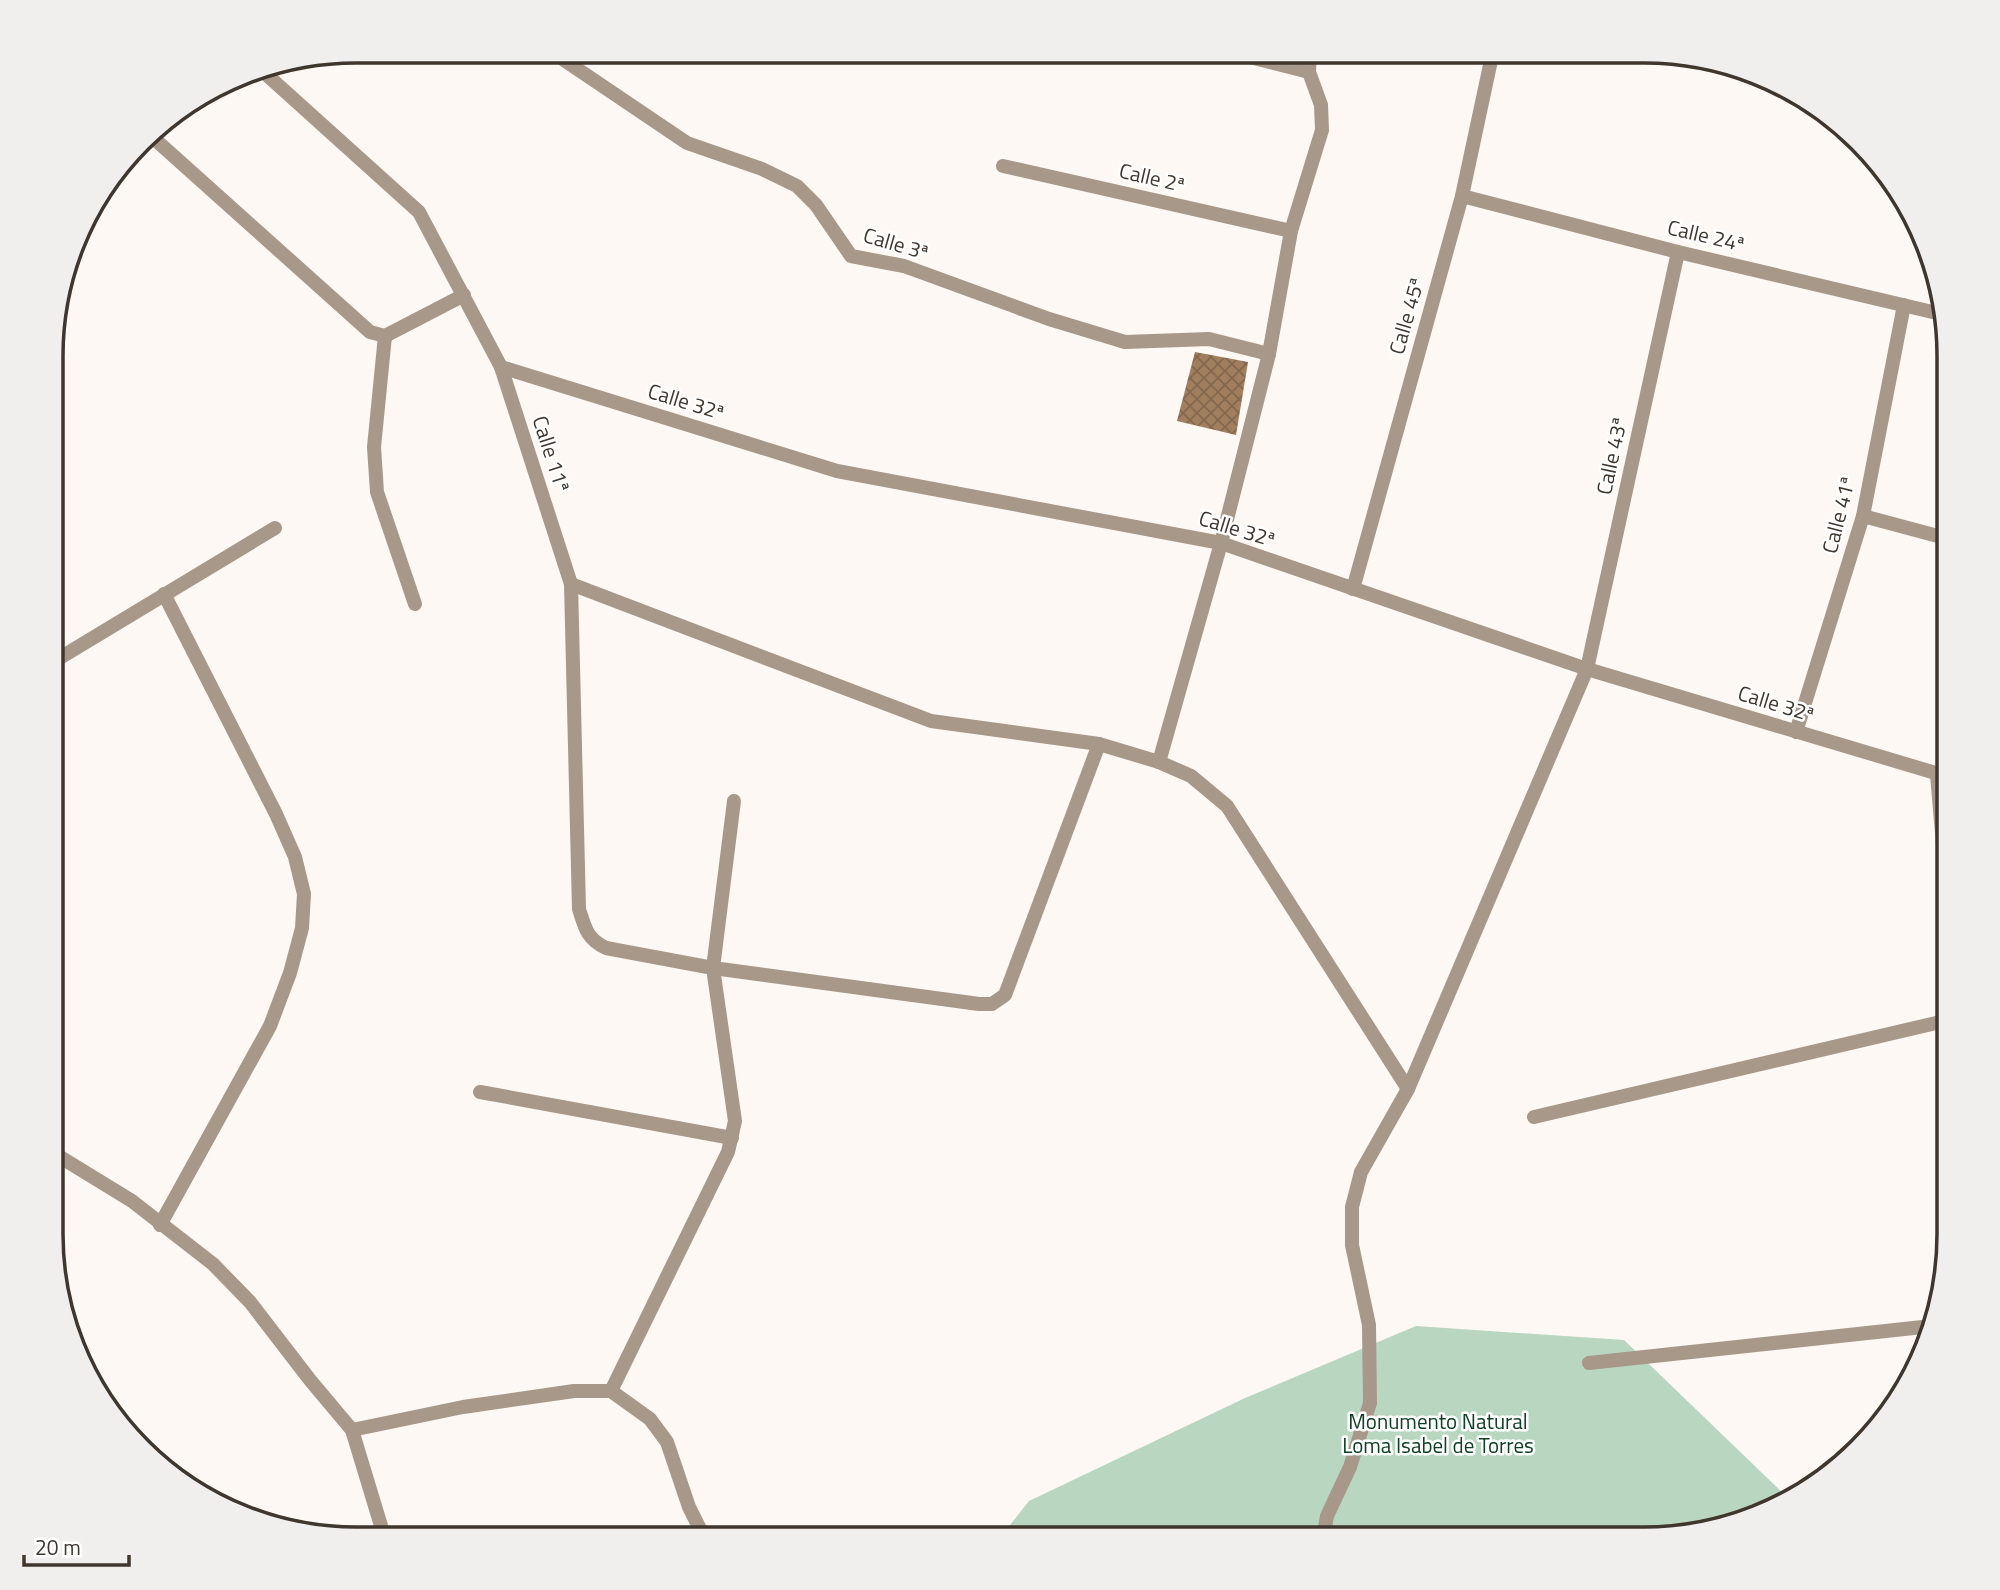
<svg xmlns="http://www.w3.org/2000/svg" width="2000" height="1590" viewBox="0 0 2000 1590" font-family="'Titillium Web',sans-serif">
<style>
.park{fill:#b9d6c1}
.building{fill:url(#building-cross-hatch)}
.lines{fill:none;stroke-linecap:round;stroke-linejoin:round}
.service{stroke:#a79889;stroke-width:14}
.minor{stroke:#a79889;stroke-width:14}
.labels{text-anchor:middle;stroke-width:5;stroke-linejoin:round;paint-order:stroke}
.street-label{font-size:21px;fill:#3f362d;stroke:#fff}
.park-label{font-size:21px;fill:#0e4023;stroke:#fff}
.rim{fill:none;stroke:#3f362d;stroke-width:3.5}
</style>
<defs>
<pattern id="building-cross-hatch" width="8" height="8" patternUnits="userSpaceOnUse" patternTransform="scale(1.75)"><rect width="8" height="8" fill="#a07e5e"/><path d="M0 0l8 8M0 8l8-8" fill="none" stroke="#84684e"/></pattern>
</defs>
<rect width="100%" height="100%" fill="#fdf8f3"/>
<path class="park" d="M1416 1326 1624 1340 1787 1497 1761 1516 1644 1539H999L1029 1501 1245 1398Z"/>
<path class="building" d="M1195 352 1248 362 1236 435 1177 421Z"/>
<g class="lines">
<path class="service" d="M713 968 734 801"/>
<g class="minor">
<path d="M1226 51 1309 72"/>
<path d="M564 60 687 143 762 169 797 186 816 205 851 256 904 266 1049 319 1125 342 1209 339 1269 354"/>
<path d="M258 67 419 212 501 367 571 584 579 909C585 928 587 939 606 948L713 968 979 1004H992L1005 995 1099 744"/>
<path d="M149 134 370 332 385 336 464 295"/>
<path d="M1003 166 1291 231"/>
<path d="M1462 196 1678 252 1941 314"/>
<path d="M385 336 374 447 377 492 415 604"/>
<path d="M501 367 837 471 1221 543 1587 669 1949 777"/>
<path d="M1863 516 1949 539"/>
<path d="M571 584 931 721 1099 744 1159 762 1191 776 1227 806 1408 1089"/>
<path d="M1353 589 1462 196 1493 51"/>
<path d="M53 662 275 528"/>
<path d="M1796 732 1863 516 1904 305"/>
<path d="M1159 762 1221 543 1269 354 1291 231 1322 130 1321 105 1309 72 1310 51"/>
<path d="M1937 775 1949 915"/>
<path d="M480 1092 732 1138"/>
<path d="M1534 1117 1949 1020"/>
<path d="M52 1152 132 1201 213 1264 250 1302 310 1380 352 1430 385 1539"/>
<path d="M160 1225 270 1026 290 973 302 928 304 894 295 857 276 814 164 594"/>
<path d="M1589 1363 1932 1326"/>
<path d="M611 1391 728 1152 735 1121 713 968"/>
<path d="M352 1430 463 1407 574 1391H611L650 1419 667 1442 689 1507 705 1539"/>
<path d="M1323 1539 1327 1516 1350 1467 1370 1403 1369 1325 1352 1245V1207L1361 1172 1408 1089 1587 669 1678 252"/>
</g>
</g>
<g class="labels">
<g class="street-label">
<text transform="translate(1152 178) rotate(13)" y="7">Calle 2ª</text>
<text transform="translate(1706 236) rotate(13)" y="7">Calle 24ª</text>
<text transform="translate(896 244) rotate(16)" y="7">Calle 3ª</text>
<text transform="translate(1407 316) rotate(-74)" y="7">Calle 45ª</text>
<text transform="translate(686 402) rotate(17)" y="7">Calle 32ª</text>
<text transform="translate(551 454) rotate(72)" y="7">Calle 11ª</text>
<text transform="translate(1612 456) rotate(-78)" y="7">Calle 43ª</text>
<text transform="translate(1839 515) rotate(-76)" y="7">Calle 41ª</text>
<text transform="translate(1237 529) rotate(17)" y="7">Calle 32ª</text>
<text transform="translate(1776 704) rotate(17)" y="7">Calle 32ª</text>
</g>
<g class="park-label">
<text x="1438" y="1429">Monumento Natural<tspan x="1438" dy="24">Loma Isabel de Torres</tspan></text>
</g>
</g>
<path d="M0 0H2000V1590H0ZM356 63H1644A293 293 0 0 1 1937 356V1234A293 293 0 0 1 1644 1527H356A293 293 0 0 1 63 1234V356A293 293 0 0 1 356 63Z" fill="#f0efee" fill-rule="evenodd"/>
<path class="rim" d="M356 63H1644A293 293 0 0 1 1937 356V1234A293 293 0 0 1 1644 1527H356A293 293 0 0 1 63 1234V356A293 293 0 0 1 356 63Z"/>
<path d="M24 1555v10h105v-10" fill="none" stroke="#3f362d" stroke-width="3.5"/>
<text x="35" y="1555" font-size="21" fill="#3f362d" stroke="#ffffff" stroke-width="5" paint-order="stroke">20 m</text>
</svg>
